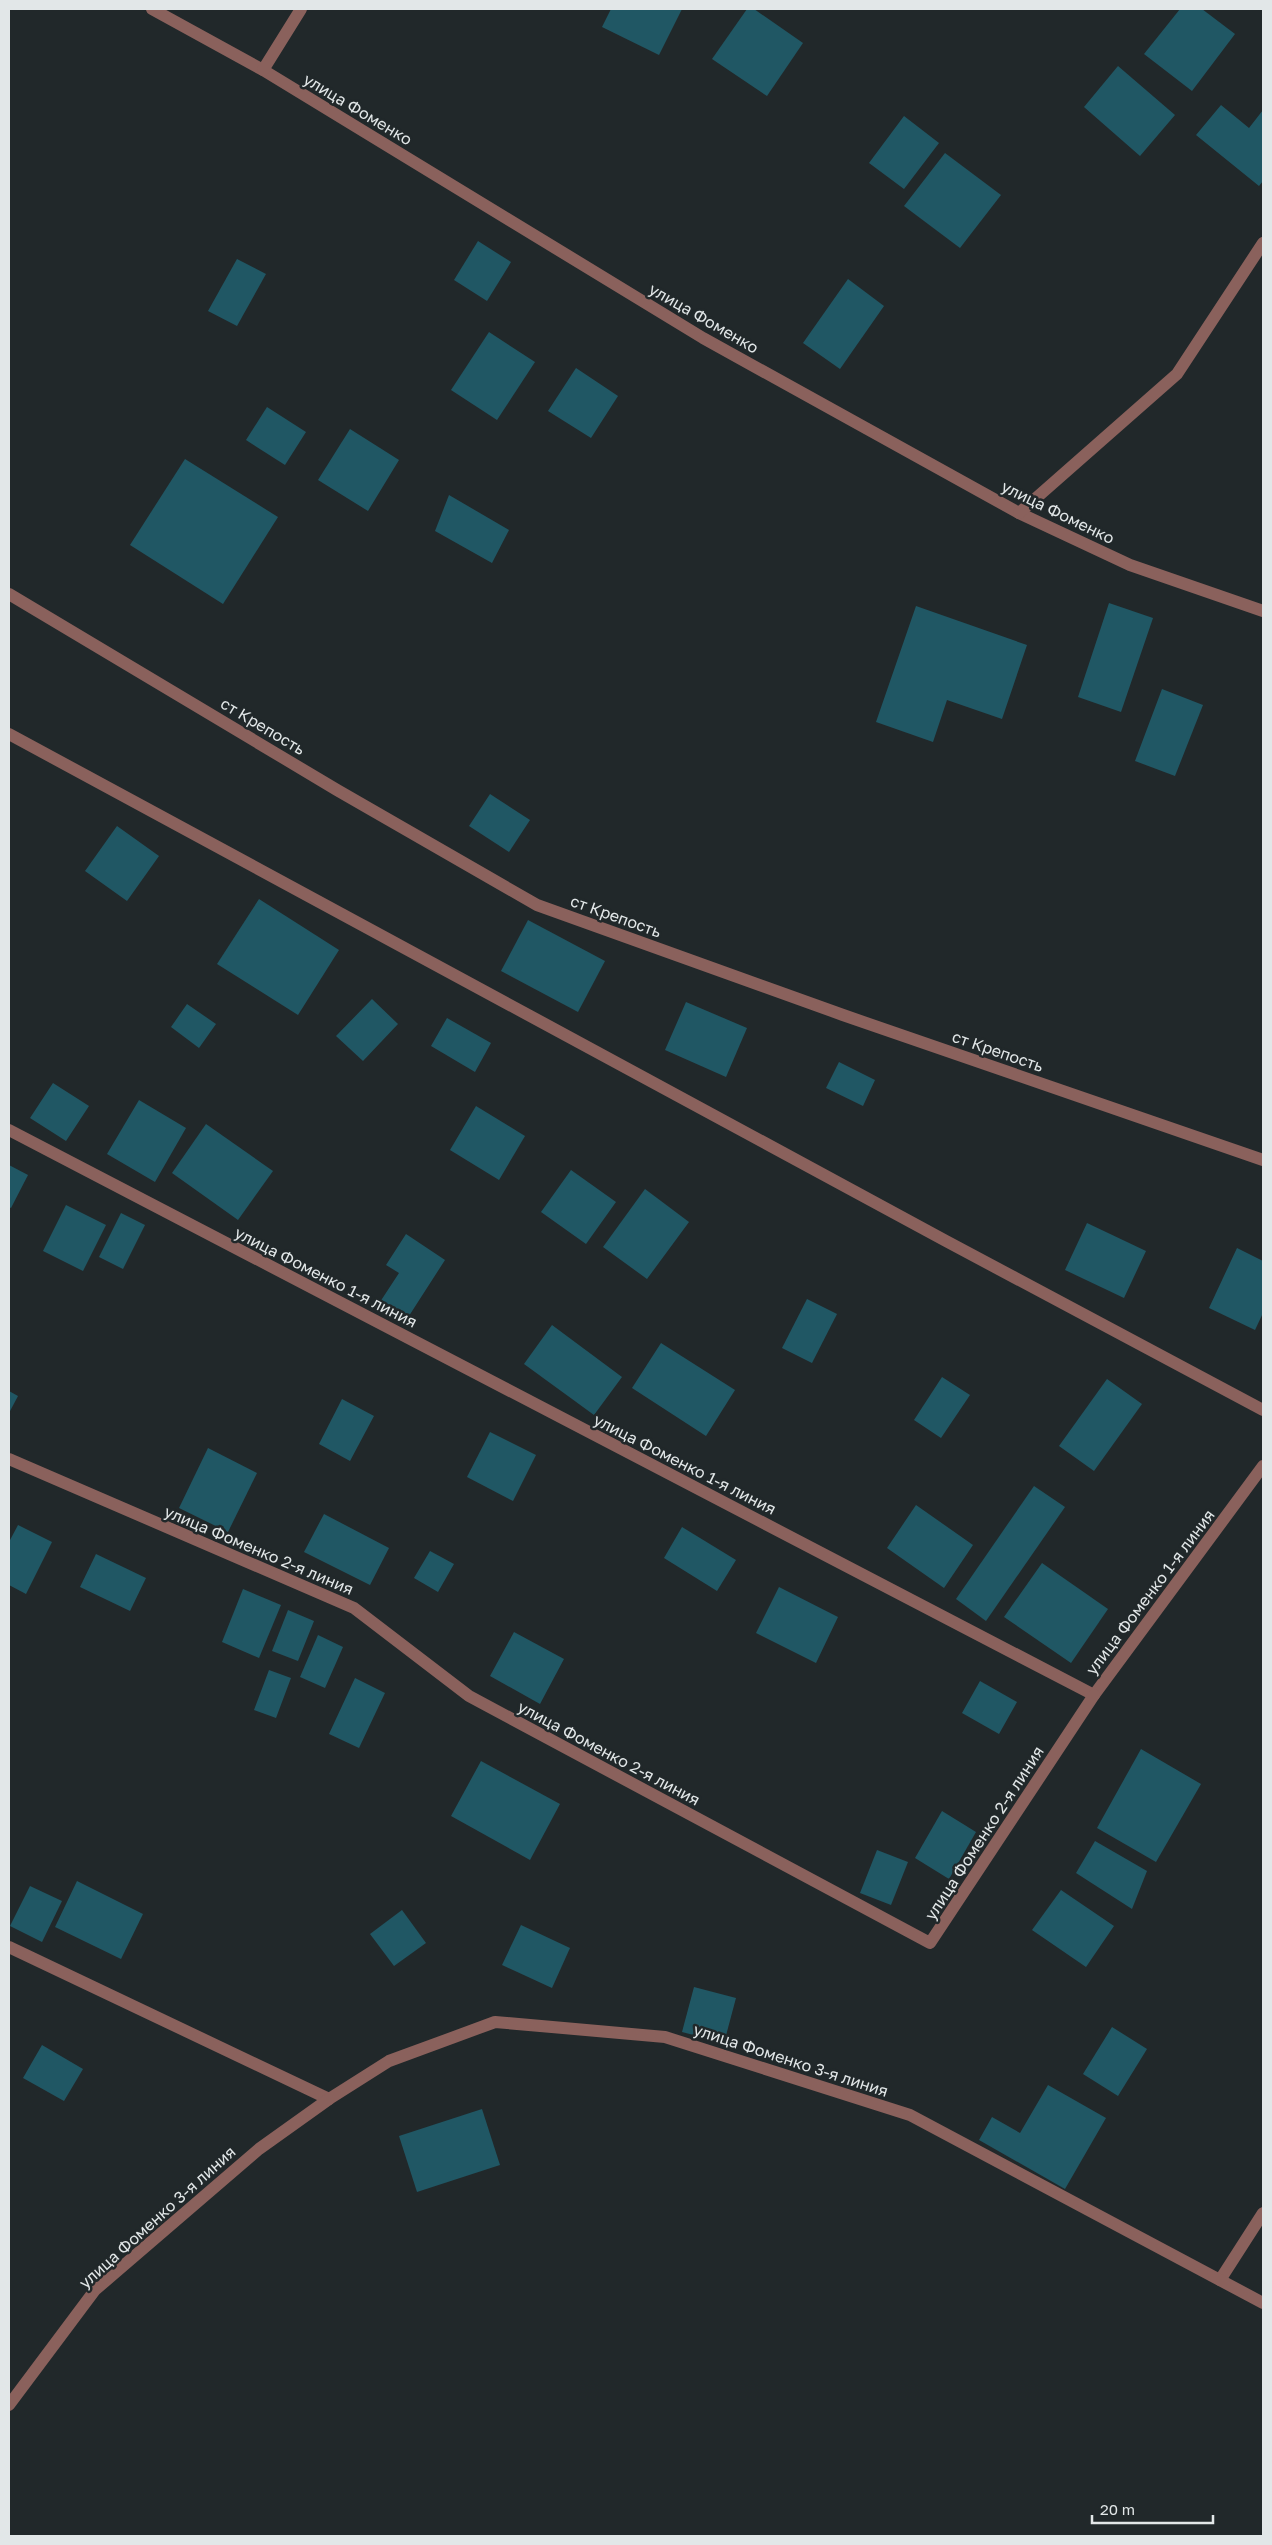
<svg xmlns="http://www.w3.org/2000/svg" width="1272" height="2545" viewBox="0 0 1272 2545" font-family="'Golos Text',sans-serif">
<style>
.building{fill:#205764}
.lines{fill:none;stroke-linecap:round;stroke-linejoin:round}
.minor{stroke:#8a615c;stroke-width:12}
.labels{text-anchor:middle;stroke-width:5;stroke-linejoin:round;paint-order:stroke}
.street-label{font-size:16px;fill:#e2e7e8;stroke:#21282a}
</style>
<rect width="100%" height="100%" fill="#21282a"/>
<g class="building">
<path d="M611 9H682L659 55 602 27Z"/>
<path d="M747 9H754L803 43 767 96 712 59Z"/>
<path d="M1180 9H1202L1235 34 1192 91 1144 54Z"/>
<path d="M1118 66 1175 115 1140 156 1084 107Z"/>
<path d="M1221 105 1249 128 1263 110V181L1259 186 1196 135Z"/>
<path d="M904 116 939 143 904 189 869 163Z"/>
<path d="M945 153 1001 195 960 248 904 206Z"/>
<path d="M478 241 511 262 487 301 454 280Z"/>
<path d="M237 259 266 274 237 326 208 311Z"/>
<path d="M848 279 884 306 840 369 803 343Z"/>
<path d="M489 332 535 362 497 420 451 390Z"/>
<path d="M576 368 618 396 591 438 548 411Z"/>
<path d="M267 407 306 432 285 465 246 440Z"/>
<path d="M350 429 399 460 368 511 318 480Z"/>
<path d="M185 459 278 517 223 604 130 545Z"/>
<path d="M449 495 509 530 492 563 435 531Z"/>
<path d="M1109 603 1153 618 1121 712 1078 697Z"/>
<path d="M916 606 1027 645 1002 719 947 700 933 742 876 722Z"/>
<path d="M1162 689 1203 705 1175 776 1135 761Z"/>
<path d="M490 794 530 820 509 852 469 826Z"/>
<path d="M117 826 159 856 127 901 85 871Z"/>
<path d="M259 899 339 950 298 1015 217 964Z"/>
<path d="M528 920 605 961 578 1012 501 971Z"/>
<path d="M372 999 398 1024 363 1061 336 1036Z"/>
<path d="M686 1002 747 1028 726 1077 665 1050Z"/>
<path d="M187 1004 216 1024 199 1048 171 1027Z"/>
<path d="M447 1018 491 1043 475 1072 431 1046Z"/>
<path d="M839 1062 875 1080 863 1106 826 1088Z"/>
<path d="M53 1083 89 1106 66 1141 30 1118Z"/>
<path d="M139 1100 186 1128 155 1182 107 1154Z"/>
<path d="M476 1106 525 1136 499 1180 450 1150Z"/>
<path d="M206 1124 273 1171 238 1220 172 1173Z"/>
<path d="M9 1165 28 1175 11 1208 9 1207Z"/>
<path d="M571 1170 616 1202 586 1244 541 1212Z"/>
<path d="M645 1189 689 1222 647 1279 603 1247Z"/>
<path d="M66 1205 106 1225 83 1271 43 1251Z"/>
<path d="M121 1213 145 1225 123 1269 99 1257Z"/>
<path d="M1087 1223 1146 1251 1124 1298 1065 1270Z"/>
<path d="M406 1234 445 1260 407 1319 380 1302 399 1273 386 1265Z"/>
<path d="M1237 1248 1263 1261V1313L1255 1330 1209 1308Z"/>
<path d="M807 1299 837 1314 812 1363 782 1348Z"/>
<path d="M552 1325 622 1377 594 1415 524 1364Z"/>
<path d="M661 1343 735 1390 706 1436 632 1388Z"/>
<path d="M942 1377 970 1395 941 1438 914 1420Z"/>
<path d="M1107 1379 1142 1404 1094 1471 1059 1446Z"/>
<path d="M9 1391 18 1396 9 1413Z"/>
<path d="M342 1399 374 1416 350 1461 319 1444Z"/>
<path d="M490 1432 536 1455 513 1501 467 1477Z"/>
<path d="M208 1448 257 1473 228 1532 179 1508Z"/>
<path d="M1034 1486 1065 1507 986 1621 956 1599Z"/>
<path d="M916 1505 973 1545 944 1588 887 1548Z"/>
<path d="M324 1514 389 1548 370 1585 304 1552Z"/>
<path d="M18 1525 52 1542 26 1594 9 1585V1542Z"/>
<path d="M682 1527 736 1560 717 1591 664 1558Z"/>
<path d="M430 1551 454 1564 438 1592 414 1578Z"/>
<path d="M96 1554 146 1578 130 1611 80 1587Z"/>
<path d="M1042 1563 1108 1609 1071 1663 1004 1617Z"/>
<path d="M779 1587 838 1617 816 1663 756 1633Z"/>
<path d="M243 1589 281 1605 259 1658 222 1642Z"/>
<path d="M288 1610 314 1621 298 1661 272 1651Z"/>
<path d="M514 1632 564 1659 540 1704 490 1676Z"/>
<path d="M318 1635 343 1647 325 1688 300 1677Z"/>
<path d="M269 1670 291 1678 276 1718 254 1710Z"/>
<path d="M355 1678 385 1693 359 1748 329 1734Z"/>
<path d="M980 1681 1017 1702 999 1734 962 1713Z"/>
<path d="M1141 1749 1201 1784 1156 1862 1097 1828Z"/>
<path d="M481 1761 560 1804 530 1860 451 1816Z"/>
<path d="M942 1811 976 1832 949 1879 915 1858Z"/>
<path d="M1095 1841 1147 1871 1132 1909 1076 1873Z"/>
<path d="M877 1850 908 1862 891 1905 860 1893Z"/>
<path d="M77 1881 143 1914 121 1959 55 1927Z"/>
<path d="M30 1886 62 1901 42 1942 10 1926Z"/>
<path d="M1061 1890 1114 1926 1086 1967 1032 1930Z"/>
<path d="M402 1910 426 1943 394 1966 370 1934Z"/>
<path d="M521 1925 570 1948 552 1988 502 1965Z"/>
<path d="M694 1987 736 1998 724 2043 682 2032Z"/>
<path d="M1112 2027 1147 2049 1118 2096 1083 2074Z"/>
<path d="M42 2045 83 2069 64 2101 23 2078Z"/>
<path d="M1048 2085 1106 2118 1065 2189 979 2140 992 2117 1020 2133Z"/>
<path d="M482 2109 500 2165 417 2192 399 2136Z"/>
</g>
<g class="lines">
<g class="minor">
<path d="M152 9 263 70 703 338 1019 513 1130 565 1263 611"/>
<path d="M263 70 301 9"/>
<path d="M1019 513 1177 374 1263 243"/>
<path d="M9 594 337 790 537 905 843 1015 1263 1160"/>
<path d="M9 734 946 1241 1263 1410"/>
<path d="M9 1130 1094 1695 1263 1466"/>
<path d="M9 1459 354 1608 469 1696 930 1943 1094 1695"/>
<path d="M9 1947 329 2099"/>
<path d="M1220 2280 1263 2213"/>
<path d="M9 2405 95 2290 259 2149 329 2099 389 2061 495 2022 665 2037 910 2115 1263 2303"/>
</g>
</g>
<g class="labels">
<g class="street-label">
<text transform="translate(358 109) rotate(31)" y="6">улица Фоменко</text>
<text transform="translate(704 318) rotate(30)" y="6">улица Фоменко</text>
<text transform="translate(1058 512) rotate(26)" y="6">улица Фоменко</text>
<text transform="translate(263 726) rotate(31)" y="6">ст Крепость</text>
<text transform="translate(616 916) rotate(20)" y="6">ст Крепость</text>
<text transform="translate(998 1051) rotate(19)" y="6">ст Крепость</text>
<text transform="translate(326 1277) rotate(27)" y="6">улица Фоменко 1-я линия</text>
<text transform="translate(685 1464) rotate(27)" y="6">улица Фоменко 1-я линия</text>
<text transform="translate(259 1550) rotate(23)" y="6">улица Фоменко 2-я линия</text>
<text transform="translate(1150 1592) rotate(-53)" y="6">улица Фоменко 1-я линия</text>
<text transform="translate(609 1753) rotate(28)" y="6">улица Фоменко 2-я линия</text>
<text transform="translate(984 1833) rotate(-57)" y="6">улица Фоменко 2-я линия</text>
<text transform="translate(791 2060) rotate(18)" y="6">улица Фоменко 3-я линия</text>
<text transform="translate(157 2217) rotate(-42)" y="6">улица Фоменко 3-я линия</text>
</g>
</g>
<rect width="1272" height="2545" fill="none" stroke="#e2e7e8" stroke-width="20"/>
<path d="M1092 2515v8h121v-8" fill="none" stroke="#e2e7e8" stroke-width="2.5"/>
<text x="1100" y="2515" font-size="15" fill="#e2e7e8" stroke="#21282a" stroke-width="4" paint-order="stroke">20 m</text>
</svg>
